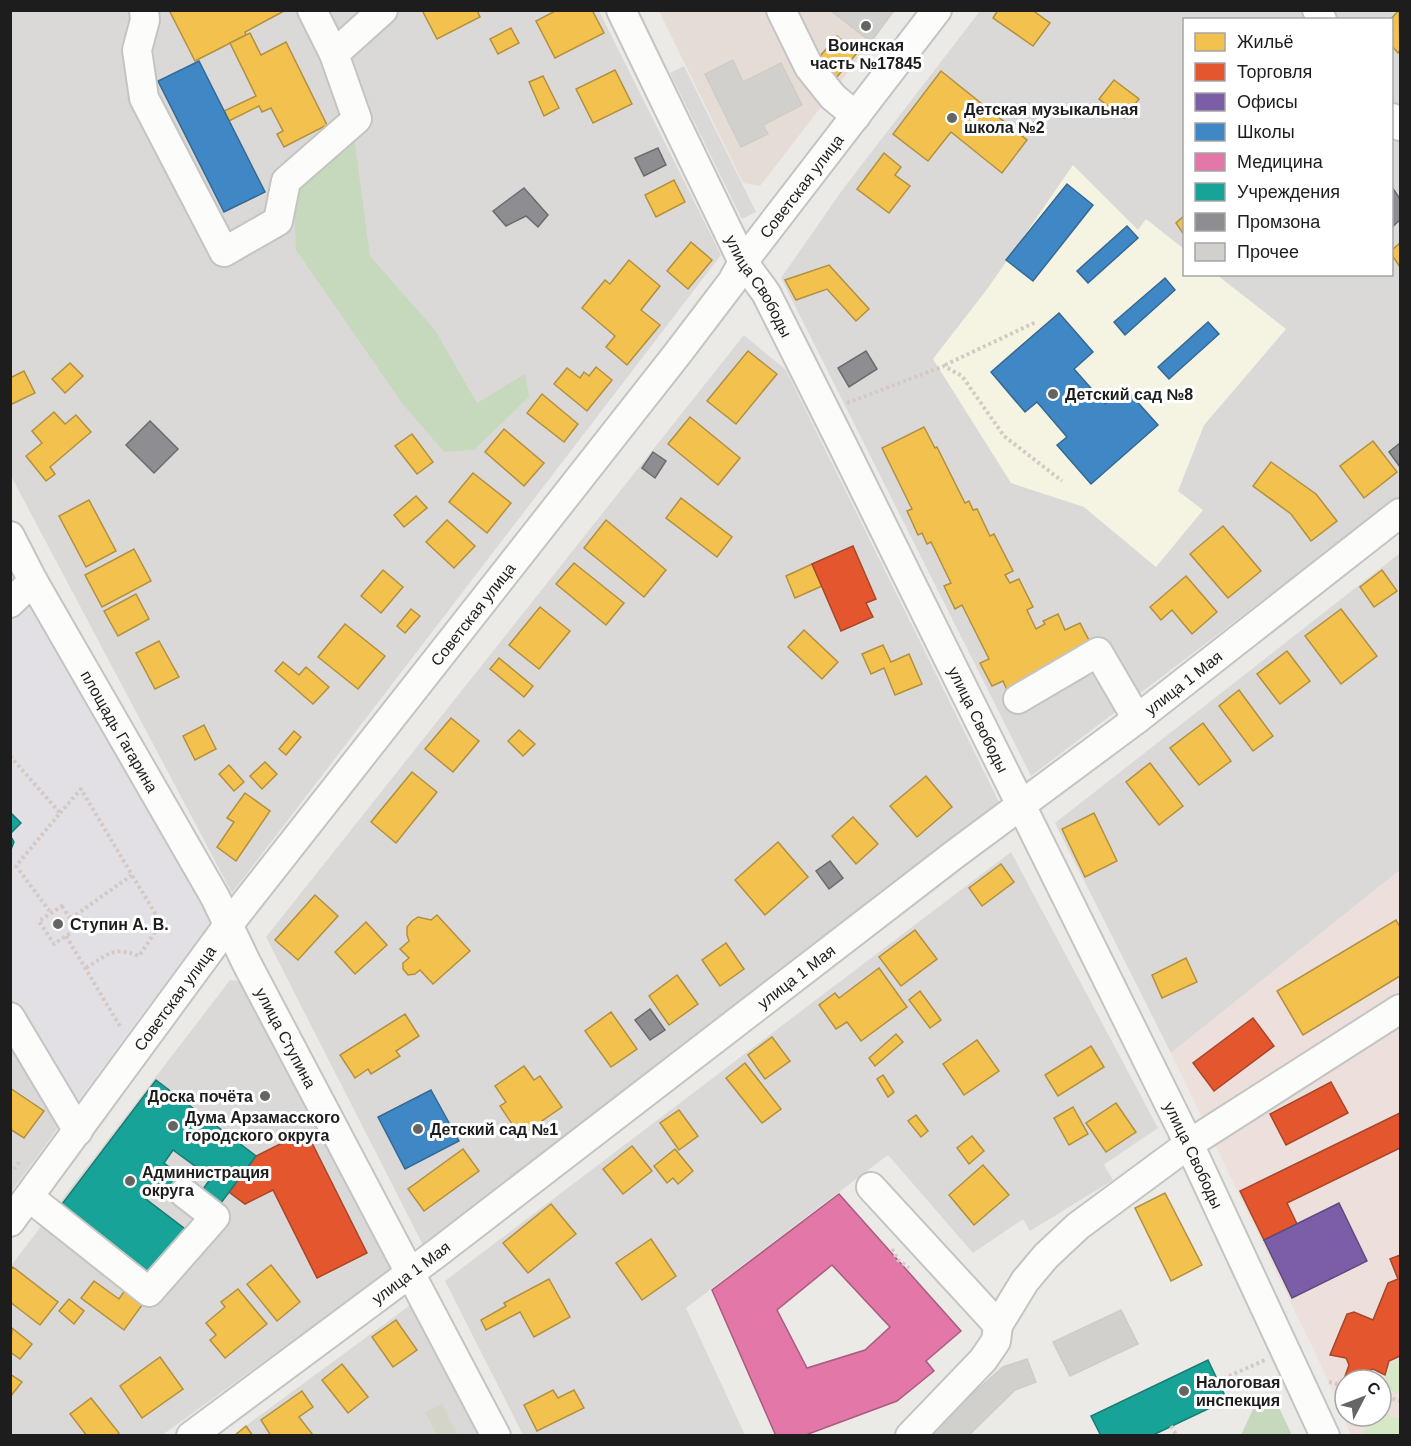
<svg xmlns="http://www.w3.org/2000/svg" width="1411" height="1446" viewBox="0 0 1411 1446" font-family="Arial,sans-serif">
<style>
.residential{fill:#dbd9d7;fill-rule:evenodd}
.commercial{fill:#eddfdc;fill-rule:evenodd}
.education{fill:#f5f4e2}
.religious{fill:#dad9d7}
.military{fill:#e6dcd6}
.construction{fill:#d4d4c8}
.grass{fill:#d7e8c6}
.forest{fill:#c6d9bc}
.plaza{fill:#e2e0e5}
.homes{fill:#f2c14e;stroke:#b2903f;stroke-width:1.5}
.shops{fill:#e4572e;stroke:#a84629;stroke-width:1.5}
.offices{fill:#7b5ea7;stroke:#5f4a7e;stroke-width:1.5}
.schools{fill:#3f88c5;stroke:#356893;stroke-width:1.5}
.health{fill:#e377a8;stroke:#a85c7e;stroke-width:1.5;fill-rule:evenodd}
.public{fill:#17a398;stroke:#197b73;stroke-width:1.5}
.industry{fill:#8d8d92;stroke:#6b6b6f;stroke-width:1.5}
.building{fill:#d2d0cd;stroke:#cfccc8;stroke-width:1.5}
.lines{fill:none;stroke-linecap:round;stroke-linejoin:round}
.minor-casing{stroke:#c4c4c2;stroke-width:32}
.path{stroke:#d5c9c6;stroke-width:4;stroke-dasharray:3 3;stroke-linecap:butt}
.minor{stroke:#fcfcfb;stroke-width:28}
.poi-dot{fill:#656563;stroke:#fff;stroke-width:2}
.labels{text-anchor:middle;stroke-width:6;stroke-linejoin:round;paint-order:stroke}
.poi-label{font-size:16px;font-weight:bold;fill:#1d1d1d;stroke:#fff;text-anchor:start}
.street-label{font-size:16px;fill:#1d1d1d;stroke:#fff}
</style>
<rect width="100%" height="100%" fill="#eceae6"/>
<g class="residential">
<path d="M10 11H599L721 255 232 893 11 476Z"/>
<path d="M980 11H1400V496L1031 776 781 278 843 189ZM1184 20H1392V274H1184Z"/>
<path d="M744 335 786 370 1003 810 424 1247 266 937Z"/>
<path d="M1400 553V870L1171 1053 1055 823Z"/>
<path d="M1011 852 1158 1128 973 1253 888 1155 686 1308 745 1435H523L445 1281Z"/>
<path d="M230 980 248 982 396 1266 161 1436 11 1435 10 1267Z"/>
<path d="M10 1023 66 1117 11 1192H10Z"/>
<path d="M413 1303 480 1436H232Z"/>
</g>
<path class="commercial" d="M1400 870V1435H1351L1329 1382 1171 1053ZM1345 1380H1381V1416H1345Z"/>
<path class="education" d="M1073 165 1138 230 1146 219 1184 249V274L1217 275 1286 329 1204 425 1178 491 1203 510 1156 567 1084 507 1011 483 933 359 988 288Z"/>
<g class="religious">
<path d="M684 66 756 212 742 219 670 73Z"/>
<path d="M1101 1160 1113 1180 1030 1231 1018 1211Z"/>
</g>
<path class="military" d="M659 11H895L760 186 743 183Z"/>
<path class="construction" d="M442 1404 458 1435H437L425 1412Z"/>
<g class="grass">
<path d="M1400 1359V1394L1381 1388 1391 1363Z"/>
<path d="M1381 1413 1400 1419V1435H1361L1374 1416H1381Z"/>
</g>
<g class="forest">
<path d="M354 137 370 256 435 330 477 403 525 374 529 397 474 450 444 452 402 403 296 250 293 176Z"/>
<path d="M1274 1397 1292 1435H1241L1254 1407Z"/>
</g>
<path class="plaza" d="M10 561 218 912 66 1117 11 1023Z"/>
<g class="homes">
<path d="M169 10H286L245 32 246 35 195 61Z"/>
<path d="M422 10H477L480 17 437 39Z"/>
<path d="M557 10H592L604 33 555 58 536 21Z"/>
<path d="M998 10H1032L1050 23 1033 46 993 18Z"/>
<path d="M1399 10 1400 50 1398 53 1392 46 1390 20Z"/>
<path d="M511 28 519 43 498 54 490 39Z"/>
<path d="M250 33 261 55 286 42 327 125 284 147 277 134 283 131 271 108 262 112 259 106 229 121 224 111 256 96 230 43Z"/>
<path d="M837 36 857 53 836 78 816 61Z"/>
<path d="M615 70 632 104 593 123 576 89Z"/>
<path d="M941 71 1027 140 1002 173 951 132 928 161 893 134Z"/>
<path d="M543 76 559 108 544 116 529 82Z"/>
<path d="M1114 80 1139 99 1124 118 1099 99Z"/>
<path d="M884 153 901 167 895 175 910 186 889 213 857 189Z"/>
<path d="M674 180 685 202 656 217 645 195Z"/>
<path d="M1184 216V235L1176 223Z"/>
<path d="M691 242 712 260 688 289 667 271Z"/>
<path d="M1400 243V267L1392 255V250Z"/>
<path d="M629 260 660 286 641 310 660 325 627 365 606 347 615 336 582 308 605 280 610 284Z"/>
<path d="M829 265 869 309 856 321 827 289 796 300 785 280Z"/>
<path d="M748 351 777 374 736 424 707 401Z"/>
<path d="M70 363 83 376 65 393 52 379Z"/>
<path d="M596 367 612 380 587 411 554 384 567 368 580 378 584 372 589 376Z"/>
<path d="M24 371 35 393 10 405V378Z"/>
<path d="M542 394 578 424 564 442 527 413Z"/>
<path d="M54 412 65 424 76 415 91 432 50 467 55 474 46 481 26 456 42 443 32 431Z"/>
<path d="M690 417 740 458 718 485 668 444Z"/>
<path d="M924 427 935 448 937 447 965 503 969 501 973 510 977 509 990 536 994 534 1013 571 1005 575 1010 583 1019 579 1033 607 1027 610 1036 629 1045 624 1043 621 1058 614 1065 630 1080 623 1093 648 1007 690 1003 681 992 686 980 663 989 659 962 605 955 609 944 586 951 583 931 542 927 544 922 533 918 535 907 511 912 509 882 448Z"/>
<path d="M504 429 544 463 524 486 485 452Z"/>
<path d="M412 434 433 462 417 474 395 446Z"/>
<path d="M1373 441 1397 472 1364 498 1340 466Z"/>
<path d="M1271 462 1316 494 1337 521 1311 541 1291 514 1253 486Z"/>
<path d="M473 473 511 503 487 533 449 502Z"/>
<path d="M416 496 427 508 404 527 394 515Z"/>
<path d="M681 498 732 537 717 557 666 518Z"/>
<path d="M89 500 116 551 86 567 59 516Z"/>
<path d="M447 520 475 546 454 568 426 542Z"/>
<path d="M606 520 666 570 644 597 584 548Z"/>
<path d="M1223 526 1261 571 1228 598 1190 554Z"/>
<path d="M134 549 151 581 102 607 85 575Z"/>
<path d="M574 563 624 603 606 625 556 584Z"/>
<path d="M812 564 822 586 795 598 786 576Z"/>
<path d="M383 570 403 587 381 613 361 596Z"/>
<path d="M1382 570 1397 591 1374 607 1360 587Z"/>
<path d="M1186 576 1217 612 1192 634 1172 610 1161 620 1150 607Z"/>
<path d="M136 594 149 619 118 636 104 611Z"/>
<path d="M540 607 570 631 539 669 509 645Z"/>
<path d="M411 609 420 616 405 633 397 626Z"/>
<path d="M1341 609 1377 656 1341 684 1305 636Z"/>
<path d="M345 624 385 656 358 689 318 657Z"/>
<path d="M804 630 838 662 822 679 788 647Z"/>
<path d="M159 641 179 677 155 689 136 653Z"/>
<path d="M883 645 891 662 909 654 922 684 895 695 884 668 871 674 862 654Z"/>
<path d="M1287 651 1310 681 1280 704 1257 674Z"/>
<path d="M499 658 533 686 524 697 490 669Z"/>
<path d="M283 662 299 675 306 667 329 687 313 704 275 671Z"/>
<path d="M1239 690 1273 736 1253 751 1219 706Z"/>
<path d="M451 718 479 741 453 772 425 749Z"/>
<path d="M1203 723 1231 761 1199 785 1170 748Z"/>
<path d="M204 725 216 749 195 760 183 736Z"/>
<path d="M519 730 535 744 523 756 508 741Z"/>
<path d="M294 731 301 737 286 755 279 749Z"/>
<path d="M265 762 277 774 262 789 250 776Z"/>
<path d="M1150 763 1183 806 1159 825 1126 782Z"/>
<path d="M229 765 244 782 234 791 219 774Z"/>
<path d="M412 772 437 792 396 843 371 822Z"/>
<path d="M926 776 952 807 917 837 890 806Z"/>
<path d="M245 793 270 811 236 861 217 847 234 822 227 818Z"/>
<path d="M1094 813 1117 861 1085 877 1062 829Z"/>
<path d="M853 817 878 844 856 864 832 836Z"/>
<path d="M778 842 808 877 765 915 735 880Z"/>
<path d="M1001 864 1014 882 982 906 969 888Z"/>
<path d="M315 895 338 916 298 960 275 940Z"/>
<path d="M437 915 470 951 433 984 420 970 415 974 408 975 403 969V963L409 958 400 949 409 941 407 935V927L412 921 418 917 431 920Z"/>
<path d="M1396 920 1400 927V976L1303 1035 1277 991Z"/>
<path d="M366 922 387 945 355 974 335 952Z"/>
<path d="M915 930 937 959 901 986 879 957Z"/>
<path d="M726 943 744 969 720 986 702 960Z"/>
<path d="M1186 958 1197 982 1162 998 1152 975Z"/>
<path d="M879 968 907 1007 861 1041 847 1022 836 1029 819 1005 835 993 839 998Z"/>
<path d="M677 975 698 1004 669 1025 649 996Z"/>
<path d="M920 991 941 1020 930 1028 909 1000Z"/>
<path d="M611 1012 637 1049 611 1067 585 1031Z"/>
<path d="M405 1014 419 1036 396 1051 400 1056 371 1074 368 1069 355 1078 340 1055Z"/>
<path d="M896 1034 903 1042 875 1066 869 1058Z"/>
<path d="M772 1037 790 1061 765 1079 748 1055Z"/>
<path d="M977 1040 999 1071 964 1095 943 1064Z"/>
<path d="M1091 1046 1104 1067 1058 1096 1045 1075Z"/>
<path d="M745 1063 781 1109 762 1123 726 1078Z"/>
<path d="M524 1066 534 1080 540 1076 562 1107 520 1136 500 1106 506 1102 495 1086Z"/>
<path d="M883 1075 894 1092 888 1097 877 1079Z"/>
<path d="M10 1088 44 1111 24 1138 10 1129Z"/>
<path d="M1116 1103 1136 1132 1106 1152 1086 1123Z"/>
<path d="M1073 1107 1088 1134 1069 1145 1054 1118Z"/>
<path d="M679 1110 698 1136 679 1150 660 1123Z"/>
<path d="M916 1115 928 1131 921 1137 908 1121Z"/>
<path d="M972 1136 984 1151 969 1164 957 1148Z"/>
<path d="M632 1146 652 1171 623 1194 603 1169Z"/>
<path d="M463 1149 479 1171 424 1211 408 1189Z"/>
<path d="M675 1149 693 1171 678 1184 673 1178 667 1183 654 1166Z"/>
<path d="M983 1165 1009 1195 974 1225 949 1195Z"/>
<path d="M1165 1193 1202 1265 1171 1281 1135 1208Z"/>
<path d="M551 1204 576 1234 528 1273 503 1243Z"/>
<path d="M651 1239 676 1276 642 1300 616 1263Z"/>
<path d="M271 1265 300 1302 277 1321 247 1284Z"/>
<path d="M13 1267 58 1302 40 1325 10 1302V1271Z"/>
<path d="M549 1279 570 1317 534 1337 520 1312 486 1330 481 1320 506 1306 504 1303Z"/>
<path d="M94 1281 119 1299 127 1287 145 1301 124 1330 81 1298Z"/>
<path d="M238 1289 267 1324 225 1358 210 1340 216 1335 206 1323 225 1307 221 1302Z"/>
<path d="M69 1299 84 1311 74 1324 59 1311Z"/>
<path d="M396 1320 417 1350 393 1367 372 1337Z"/>
<path d="M12 1328 32 1344 20 1359 10 1352Z"/>
<path d="M160 1357 183 1389 142 1418 120 1386Z"/>
<path d="M342 1364 368 1397 348 1413 322 1380Z"/>
<path d="M10 1374 22 1382 10 1397Z"/>
<path d="M553 1390 558 1398 574 1390 584 1408 537 1431 524 1405Z"/>
<path d="M302 1391 313 1407 299 1417 313 1435 271 1436 261 1420Z"/>
<path d="M91 1398 119 1433 117 1436H87L70 1414Z"/>
<path d="M246 1426 253 1436H234Z"/>
</g>
<g class="shops">
<path d="M853 546 876 599 866 603 873 617 841 631 812 564Z"/>
<path d="M1253 1018 1274 1046 1214 1091 1193 1063Z"/>
<path d="M1331 1082 1348 1113 1286 1145 1270 1114Z"/>
<path d="M1400 1113V1148L1287 1203 1297 1224 1264 1240 1240 1191Z"/>
<path d="M306 1131 367 1253 317 1278 273 1190 245 1204 229 1192 256 1156Z"/>
<path d="M1400 1255V1356L1389 1361 1385 1375 1373 1369 1343 1382 1349 1365 1346 1358 1330 1355 1347 1314 1354 1312 1373 1320 1388 1283 1398 1279 1390 1259Z"/>
</g>
<path class="offices" d="M1339 1203 1367 1261 1292 1298 1264 1240Z"/>
<g class="schools">
<path d="M199 61 265 192 224 212 158 81Z"/>
<path d="M1067 184 1093 205 1033 281 1006 260Z"/>
<path d="M1127 226 1138 238 1088 283 1077 271Z"/>
<path d="M1165 278 1175 290 1125 335 1114 322Z"/>
<path d="M1059 313 1093 352 1074 369 1105 404 1124 387 1158 425 1091 484 1057 445 1067 437 1037 402 1025 412 991 372Z"/>
<path d="M1208 322 1219 334 1169 379 1158 367Z"/>
<path d="M431 1090 459 1141 405 1169 378 1117Z"/>
</g>
<path class="health" d="M839 1194 961 1331 926 1361 934 1371 897 1401 803 1436H776L712 1290ZM832 1265 890 1327 865 1350 807 1368 777 1310Z"/>
<g class="public">
<path d="M10 812 21 823 10 834Z"/>
<path d="M10 835 14 842 10 852Z"/>
<path d="M156 1080 256 1156 221 1203 203 1189 211 1178 173 1150 164 1163 182 1177 168 1196 152 1183 142 1196 189 1232 153 1279 59 1208Z"/>
<path d="M1208 1360 1227 1400 1151 1436H1101L1091 1416Z"/>
</g>
<g class="industry">
<path d="M658 148 666 165 644 176 635 158Z"/>
<path d="M1392 187 1400 199V220L1392 227Z"/>
<path d="M524 188 548 215 538 227 526 216 506 226 493 211Z"/>
<path d="M866 351 877 369 849 387 838 368Z"/>
<path d="M150 421 178 449 154 473 126 445Z"/>
<path d="M1400 443V467L1389 452Z"/>
<path d="M653 452 666 461 655 478 642 468Z"/>
<path d="M830 861 843 878 829 889 816 871Z"/>
<path d="M650 1009 665 1030 650 1040 635 1020Z"/>
</g>
<g class="building">
<path d="M830 10H894L871 42Z"/>
<path d="M733 60 743 82 781 63 802 105 763 125 768 134 741 147 705 74Z"/>
<path d="M1121 1310 1138 1344 1070 1376 1053 1342Z"/>
<path d="M1027 1359 1036 1382 1015 1390 968 1436H926L1003 1367Z"/>
</g>
<g class="lines">
<g class="minor-casing">
<g id="minor">
<path d="M144 10 145 20 137 50 144 98 224 252 278 221 286 181 357 119 334 54 312 10"/>
<path id="s1" d="M621 10 743 262 766 293 843 446 1189 1144 1325 1436"/>
<path d="M781 10 809 67 833 97 856 116"/>
<path d="M1317 10 1322 20"/>
<path d="M334 54 383 10"/>
<path d="M1392 118 1400 126"/>
<path id="s2" d="M10 536 33 581 215 897 246 962 496 1436"/>
<path d="M10 603 33 581"/>
<path d="M1018 699 1098 652 1137 719"/>
<path d="M10 1017 78 1131"/>
<path d="M871 1187 998 1325 1025 1281 1046 1256 1078 1226 1189 1144 1400 1009"/>
<path d="M29 1197 149 1292 215 1217 184 1193"/>
<path id="s3" d="M10 1222 229 924 678 353 732 282 743 262 937 10"/>
<path id="s4" d="M191 1436 437 1253 955 854 1137 719 1400 513"/>
<path d="M910 1436 983 1360 996 1341 998 1325"/>
</g>
</g>
<g class="path">
<path d="M945 365 1036 322"/>
<path d="M847 403 944 366 962 376 1004 436 1062 481"/>
<path d="M10 756 60 813 16 866 51 913"/>
<path d="M60 813 81 789 132 875 70 919"/>
<path d="M62 906 77 929 54 944 39 921Z"/>
<path d="M66 936 121 1028"/>
<path d="M86 968C108 954 113 946 139 956L161 923 132 875"/>
<path d="M10 1174 20 1161"/>
<path d="M892 1249 898 1260 909 1268"/>
<path d="M1218 1381 1265 1360"/>
<path d="M1329 1382 1345 1386"/>
<path d="M1381 1395 1400 1401"/>
<path d="M1171 1426 1177 1436"/>
</g>
<use href="#minor" class="minor"/>
</g>
<g class="poi-dot">
<circle cx="866" cy="26" r="6"/>
<circle cx="952" cy="118" r="6"/>
<circle cx="1053" cy="394" r="6"/>
<circle cx="58" cy="924" r="6"/>
<circle cx="265" cy="1096" r="6"/>
<circle cx="173" cy="1126" r="6"/>
<circle cx="418" cy="1129" r="6"/>
<circle cx="130" cy="1181" r="6"/>
<circle cx="1184" cy="1391" r="6"/>
</g>
<g class="labels">
<g class="poi-label">
<text x="866" y="51" text-anchor="middle">Воинская<tspan x="866" dy="18">часть №17845</tspan></text>
<text x="964" y="115">Детская музыкальная<tspan x="964" dy="18">школа №2</tspan></text>
<text x="1065" y="400">Детский сад №8</text>
<text x="70" y="930">Ступин А. В.</text>
<text x="253" y="1102" text-anchor="end">Доска почёта</text>
<text x="185" y="1123">Дума Арзамасского<tspan x="185" dy="18">городского округа</tspan></text>
<text x="430" y="1135">Детский сад №1</text>
<text x="142" y="1178">Администрация<tspan x="142" dy="18">округа</tspan></text>
<text x="1196" y="1388">Налоговая<tspan x="1196" dy="18">инспекция</tspan></text>
</g>
<g class="street-label">
<text dy="6" stroke="none"><textPath href="#s3" startOffset="1304">Советская улица</textPath></text>
<text dy="6" stroke="none"><textPath href="#s1" startOffset="309">улица Свободы</textPath></text>
<text dy="6" stroke="none"><textPath href="#s3" startOffset="764">Советская улица</textPath></text>
<text dy="6" stroke="none"><textPath href="#s4" startOffset="1246">улица 1 Мая</textPath></text>
<text dy="6" stroke="none"><textPath href="#s1" startOffset="795">улица Свободы</textPath></text>
<text dy="6" stroke="none"><textPath href="#s2" startOffset="224">площадь Гагарина</textPath></text>
<text dy="6" stroke="none"><textPath href="#s4" startOffset="760">улица 1 Мая</textPath></text>
<text dy="6" stroke="none"><textPath href="#s3" startOffset="278">Советская улица</textPath></text>
<text dy="6" stroke="none"><textPath href="#s2" startOffset="573">улица Ступина</textPath></text>
<text dy="6" stroke="none"><textPath href="#s1" startOffset="1281">улица Свободы</textPath></text>
<text dy="6" stroke="none"><textPath href="#s4" startOffset="274">улица 1 Мая</textPath></text>
</g>
</g>
<rect width="1411" height="1446" fill="none" stroke="#1d1d1d" stroke-width="24"/>
<rect x="1183" y="18" width="210" height="258" fill="#ffffff" stroke="#a5a5a5" stroke-width="1.5"/>
<rect x="1195" y="33" width="30" height="18" fill="#f2c14e" stroke="#a5a5a5" stroke-width="1.5"/>
<text x="1237" y="48" font-size="18" fill="#1d1d1d">Жильё</text>
<rect x="1195" y="63" width="30" height="18" fill="#e4572e" stroke="#a5a5a5" stroke-width="1.5"/>
<text x="1237" y="78" font-size="18" fill="#1d1d1d">Торговля</text>
<rect x="1195" y="93" width="30" height="18" fill="#7b5ea7" stroke="#a5a5a5" stroke-width="1.5"/>
<text x="1237" y="108" font-size="18" fill="#1d1d1d">Офисы</text>
<rect x="1195" y="123" width="30" height="18" fill="#3f88c5" stroke="#a5a5a5" stroke-width="1.5"/>
<text x="1237" y="138" font-size="18" fill="#1d1d1d">Школы</text>
<rect x="1195" y="153" width="30" height="18" fill="#e377a8" stroke="#a5a5a5" stroke-width="1.5"/>
<text x="1237" y="168" font-size="18" fill="#1d1d1d">Медицина</text>
<rect x="1195" y="183" width="30" height="18" fill="#17a398" stroke="#a5a5a5" stroke-width="1.5"/>
<text x="1237" y="198" font-size="18" fill="#1d1d1d">Учреждения</text>
<rect x="1195" y="213" width="30" height="18" fill="#8d8d92" stroke="#a5a5a5" stroke-width="1.5"/>
<text x="1237" y="228" font-size="18" fill="#1d1d1d">Промзона</text>
<rect x="1195" y="243" width="30" height="18" fill="#d2d0cd" stroke="#a5a5a5" stroke-width="1.5"/>
<text x="1237" y="258" font-size="18" fill="#1d1d1d">Прочее</text>
<g transform="translate(1363 1398) rotate(48)"><circle r="28" fill="#ffffff" stroke="#a5a5a5" stroke-width="1.5"/>
<path d="M0-4.5L10 22L0 15L-10 22Z" fill="#656563"/>
<text y="-9" font-size="16" font-weight="bold" text-anchor="middle" fill="#1d1d1d">С</text>
</g>
</svg>
